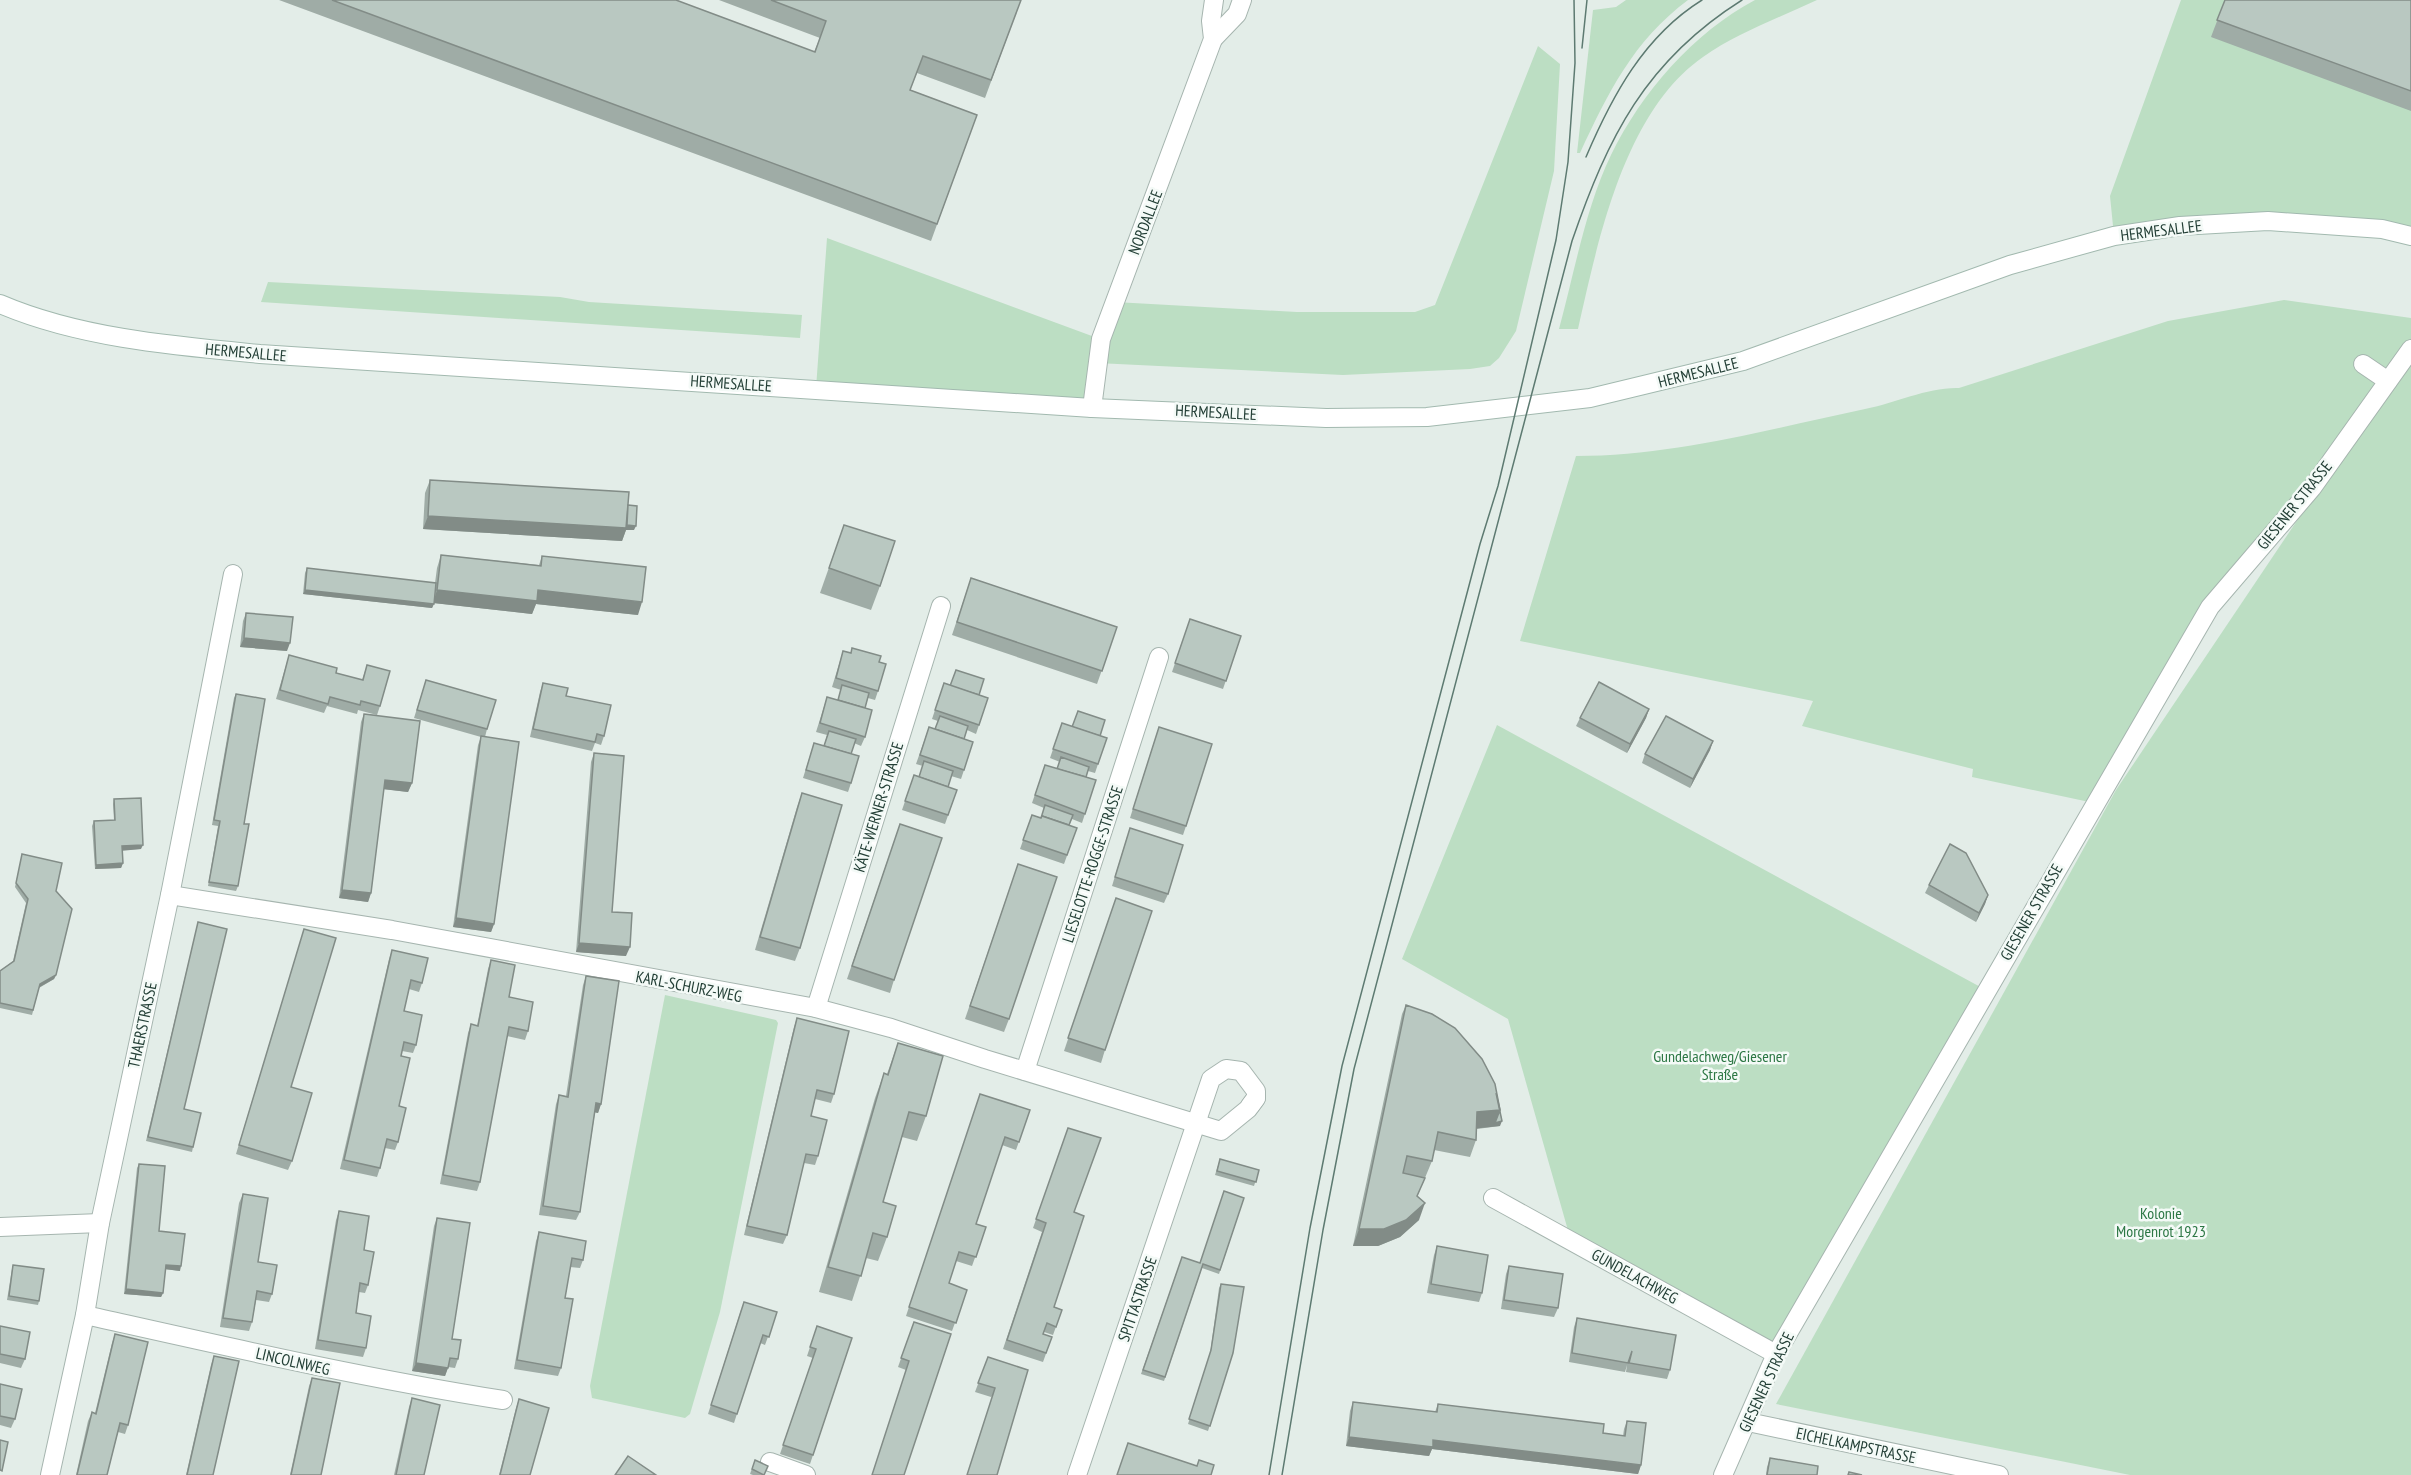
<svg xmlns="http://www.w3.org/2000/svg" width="2411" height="1475" viewBox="0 0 2411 1475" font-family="'PT Sans Narrow',sans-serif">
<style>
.green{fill:#bcdec3}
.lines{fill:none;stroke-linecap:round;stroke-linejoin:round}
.street-casing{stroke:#a6b5af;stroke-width:20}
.secondary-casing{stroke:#a2b9af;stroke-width:20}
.street{stroke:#fff;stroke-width:18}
.secondary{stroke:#fff;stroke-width:18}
.tram{stroke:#5d7a71;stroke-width:1.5}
.wall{fill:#9faca6}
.shaded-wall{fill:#828c87}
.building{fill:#b9c8c1;stroke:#828c87;stroke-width:1.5}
.labels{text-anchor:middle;stroke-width:5;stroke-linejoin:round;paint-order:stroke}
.street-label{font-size:16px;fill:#233f36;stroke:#f4faf7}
.park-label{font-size:16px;fill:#2c7744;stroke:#f4faf7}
</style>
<rect width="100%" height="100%" fill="#e3ede8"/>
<g class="green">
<path d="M1626 0H1688C1633 41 1608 93 1580 153H1577L1593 10 1616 7Z"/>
<path d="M1755 0H1817C1779 18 1737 33 1703 57 1624 112 1598 241 1578 329H1559C1574 274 1586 206 1611 155 1642 92 1693 33 1755 0Z"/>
<path d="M2181 0H2411V236L2268 221 2114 236 2110 196Z"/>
<path d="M1538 46 1560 64 1554 171 1516 331 1499 358 1490 366 1470 369 1343 375 1097 363 1092 408 816 388 827 238 1100 339 1115 302 1297 312H1415L1435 305Z"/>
<path d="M268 282 560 297 589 302 802 315 800 338 261 302Z"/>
<path d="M2284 300 2411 318V349L2210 607 2094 803 1972 777 1973 769 1802 726 1813 701 1520 641 1576 456C1673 456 1770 429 1865 409 1896 403 1928 387 1959 388L2168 321Z"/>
<path d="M2411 351V1475H2130L1776 1404 2116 790Z"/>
<path d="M1497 725 1986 990 1776 1354 1571 1241 1508 1019 1402 959Z"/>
<path d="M665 995 776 1020 778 1023 720 1312 690 1414 685 1418 592 1398 590 1386Z"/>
</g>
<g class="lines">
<g class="street-casing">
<g id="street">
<path d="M1213 39 1237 14 1242 0"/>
<path d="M2363 364 2388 381"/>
<path d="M1092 408 1101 339 1213 39 1211 21 1214 0"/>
<path d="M170 895 392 930 816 1008 891 1028 985 1059 1221 1131 1248 1109 1256 1098"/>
<path d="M816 1008 941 606"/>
<path d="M1025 1071 1159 657"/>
<path d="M1493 1198 1776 1354"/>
<path d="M0 1227 100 1223"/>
<path d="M85 1315C224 1346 362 1378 503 1400"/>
<path d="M1748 1422 1999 1475"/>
<path d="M770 1462 806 1475"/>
<path d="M50 1475 85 1315 100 1223 170 895 233 574"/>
<path d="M1077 1475 1211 1079 1226 1069 1241 1071 1256 1091V1098L1250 1106"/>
<path d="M1723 1475 1776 1354 2210 607 2312 488 2411 349"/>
</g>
</g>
<g class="secondary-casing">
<path id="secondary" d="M0 304C79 338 175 346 260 354L1092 408 1326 418 1427 417 1590 398 1743 361 2010 265 2114 236 2180 226 2268 221 2382 229 2411 236"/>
</g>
<use href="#street" class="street"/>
<use href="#secondary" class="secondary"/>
<g class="tram">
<path d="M1582 48 1587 0"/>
<path d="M1586 157C1612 96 1644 36 1702 0"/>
<path d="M1269 1475 1310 1228 1342 1066 1480 544 1498 486 1556 240 1568 162 1575 63 1574 0"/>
<path d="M1282 1475 1323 1230 1354 1069 1572 241C1608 137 1645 61 1742 0"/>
</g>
</g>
<g class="wall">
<path d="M279 0H676L814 52 820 38 719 0H1021L985 98 917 73 910 90 977 115 931 241Z"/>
<path d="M2225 0H2411V111L2211 37Z"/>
<path d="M430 480 628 505 634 530H626L622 541 423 529 425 493Z"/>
<path d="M844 525 880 586 871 610 820 593Z"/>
<path d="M441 555 539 565 542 556 638 615 536 604 532 614 434 603 432 608 303 594 305 573 307 568 435 583 437 568Z"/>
<path d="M971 578 1117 627 1097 684 952 635Z"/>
<path d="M246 613 287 651 240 647 243 621Z"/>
<path d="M1190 619 1241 636 1223 689 1172 672Z"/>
<path d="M843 651 879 662 878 691 875 700 868 698 865 708V737L861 746 854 743 851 754V783L848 792 803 778 814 743 824 746 827 735 816 732 827 697 838 700 841 690 832 687Z"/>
<path d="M289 655 336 673 362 680 367 665 380 706 377 715 412 783 408 792 384 789 371 893 368 902 339 898 361 722 364 714 377 715 358 710 357 714 327 706 324 713 276 699Z"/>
<path d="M426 680 487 729 485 737 494 924 491 932 453 927 478 745 481 737 414 718Z"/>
<path d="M543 683 566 696 604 736 601 745 595 743 592 751 530 737 540 692Z"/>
<path d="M944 683 988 698 976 734 967 730 964 739V770L961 779 951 776 948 787 957 790 945 824 902 810 914 775 919 777 923 766 916 764 929 727 935 729 938 721 932 719Z"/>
<path d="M236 694 244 824 238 886 236 891 208 886 218 826 212 825 234 698Z"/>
<path d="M1649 709 1646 718 1627 753 1576 726 1580 718Z"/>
<path d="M1062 723 1100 736 1098 764 1095 773 1088 771 1086 777 1096 780 1082 823 1072 819 1069 825 1077 828 1064 864 1020 849 1032 815 1041 818 1044 808 1032 803 1045 765 1057 769 1060 762 1050 758Z"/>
<path d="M1156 736 1186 826 1183 835 1130 818Z"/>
<path d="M1713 741 1710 750 1690 788 1642 763 1645 754Z"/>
<path d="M594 753 612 912 626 956 576 952 591 762Z"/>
<path d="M802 793 800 948 795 961 755 950 797 807Z"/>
<path d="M114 799 141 849 122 850 123 863 121 868 95 869 92 826 94 821 114 820 113 804Z"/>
<path d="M900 824 894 980 890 993 847 979Z"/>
<path d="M1127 837 1168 894 1164 903 1112 886Z"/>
<path d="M22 854 56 891V975L54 979 39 988 32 1015 0 1008V971L13 961 26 903 15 887Z"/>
<path d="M1018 864 1009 1019 1004 1032 965 1019Z"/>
<path d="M1929 885 1988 895 1985 904 1976 922 1925 893Z"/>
<path d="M1116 898 1105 1050 1101 1063 1064 1051Z"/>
<path d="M198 922 184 1109 193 1147 192 1152 146 1141Z"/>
<path d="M304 929 291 1087 292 1161 288 1170 236 1154Z"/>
<path d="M392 950 422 983 419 992 409 989 404 1011 416 1045 413 1053 402 1051 401 1056 398 1142 395 1150 385 1148 380 1168 377 1177 340 1169 389 959Z"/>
<path d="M491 960 509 997 528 1031 525 1040 507 1036 480 1182 477 1191 440 1184 468 1033 471 1024 477 1026 488 969Z"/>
<path d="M586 976 601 1104 598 1113 595 1112 580 1212 576 1220 539 1215 556 1104 559 1095 566 1096 583 985Z"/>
<path d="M1406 1005 1500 1126 1477 1129 1476 1140 1470 1157 1434 1150 1432 1161 1417 1197 1419 1220 1400 1237 1378 1246H1353L1402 1014Z"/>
<path d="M797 1018 834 1094 831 1103 815 1099 811 1116 818 1156 815 1165 804 1163 787 1235 783 1244 744 1235 794 1027Z"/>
<path d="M898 1043 926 1116 917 1141 902 1137 883 1202 887 1237 878 1261 866 1258 852 1301 819 1292 875 1098 884 1073 887 1074Z"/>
<path d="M980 1094 1030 1110 1016 1150 1002 1145 976 1224 986 1227 972 1266 956 1261 949 1283 967 1290 952 1331 906 1316Z"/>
<path d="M1068 1128 1074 1212 1054 1307 1062 1310 1053 1335 1044 1332 1043 1334 1052 1337 1043 1362 1003 1349 1042 1232 1033 1228Z"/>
<path d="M1220 1159 1259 1170 1254 1186 1215 1175Z"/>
<path d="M139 1164 159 1231 180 1271 165 1269 163 1293 161 1297 124 1294 137 1168Z"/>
<path d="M243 1194 258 1262 272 1294 269 1302 256 1300 252 1322 249 1331 220 1327 239 1203Z"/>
<path d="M1244 1198 1219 1274 1202 1268 1164 1381 1141 1374 1182 1257 1200 1263Z"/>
<path d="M339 1211 364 1250 368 1285 365 1293 359 1292 356 1313 366 1348 363 1357 315 1349 336 1220Z"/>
<path d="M437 1218 452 1339 458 1359 455 1368 448 1367 445 1376 412 1371 434 1226Z"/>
<path d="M539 1232 583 1260 580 1268 570 1267 565 1298 561 1368 558 1376 514 1369 536 1241Z"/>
<path d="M1437 1246 1482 1293 1479 1302 1427 1293 1434 1255Z"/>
<path d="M13 1265 39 1301 38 1305 7 1300 12 1269Z"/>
<path d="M1509 1266 1558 1308 1554 1317 1501 1309 1506 1274Z"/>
<path d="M1221 1284 1233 1353 1208 1431 1188 1424 1210 1354 1219 1288Z"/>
<path d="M741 1310 777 1312 765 1345 760 1343 734 1423 708 1414Z"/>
<path d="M1577 1318 1670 1370 1667 1379 1626 1372 1627 1365 1625 1372 1569 1362 1574 1327Z"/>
<path d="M914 1322 951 1334 906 1370 898 1367Z"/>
<path d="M0 1326 25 1359 21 1368 0 1363Z"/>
<path d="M817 1326 852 1338 810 1464 780 1454 813 1358 807 1356Z"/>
<path d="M115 1334 128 1425 125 1434 118 1432 107 1475H76L88 1421 92 1412 95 1413 112 1343Z"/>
<path d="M214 1356 213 1475H186L211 1365Z"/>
<path d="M988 1357 1028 1370 991 1397 975 1392Z"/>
<path d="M312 1378 321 1475H290L309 1386Z"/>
<path d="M0 1384 15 1419 11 1428 0 1425Z"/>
<path d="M412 1398 424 1475H394L409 1407Z"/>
<path d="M519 1399 530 1475H499L516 1408Z"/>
<path d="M1353 1402 1435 1412 1438 1404 1603 1433 1623 1436 1624 1429 1627 1421 1641 1465 1638 1474 1432 1449 1429 1456 1346 1446 1350 1411Z"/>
<path d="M1770 1458 1817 1475H1766L1767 1467Z"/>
<path d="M755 1460 764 1475H753L750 1474Z"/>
</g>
<g class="shaded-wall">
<path d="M428 516 624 525 636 526 634 530H626L622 541 423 529Z"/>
<path d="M305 590 434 604 432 608 303 594Z"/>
<path d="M437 590H538L642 602 638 615 536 604 532 614 433 603Z"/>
<path d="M244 638 290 643 287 651 240 647Z"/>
<path d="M1649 709 1646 718 1627 753 1630 744Z"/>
<path d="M1713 741 1710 750 1690 788 1693 779Z"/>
<path d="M385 780 412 783 408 792 382 789Z"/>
<path d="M143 845 141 849 120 851 122 846Z"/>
<path d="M123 863 121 868 95 869 96 865Z"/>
<path d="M342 890 371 893 368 902 339 898Z"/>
<path d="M1988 895 1985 904 1976 922 1979 913Z"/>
<path d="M456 918 494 924 491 932 453 927Z"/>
<path d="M579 943 630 947 626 956 576 952Z"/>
<path d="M56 975 54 979 38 988 40 984Z"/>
<path d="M596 1103 601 1104 598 1113 593 1112Z"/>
<path d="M1500 1110 1502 1121 1500 1126 1471 1129 1477 1112Z"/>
<path d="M1425 1203 1419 1220 1400 1237 1378 1246H1353L1359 1229Z"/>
<path d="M166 1265 181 1266 180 1271 164 1269Z"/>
<path d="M126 1289 163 1293 161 1297 124 1294Z"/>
<path d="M416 1363 448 1368 445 1376 412 1371Z"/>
<path d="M1349 1437 1433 1440 1641 1465 1638 1474 1432 1449 1429 1456 1346 1446Z"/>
</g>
<g class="building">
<path d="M332 0H676L815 52 826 21 771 0H1021L991 80 923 56 910 90 977 115 937 224Z"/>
<path d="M2225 0H2411V91L2217 20Z"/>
<path d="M430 480 629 492 626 528 428 516Z"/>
<path d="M628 505 637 506 636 526 627 525Z"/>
<path d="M844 525 895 541 880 586 829 568Z"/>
<path d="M441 555 541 566 542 556 646 567 642 602 538 590 537 601 437 590Z"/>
<path d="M307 568 436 583 434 604 305 590Z"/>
<path d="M971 578 1117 627 1102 671 957 622Z"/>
<path d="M246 613 293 617 290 643 244 638Z"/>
<path d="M1190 619 1241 636 1226 681 1175 663Z"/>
<path d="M852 648 881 656 879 662 886 664 878 691 836 678 843 651 851 653Z"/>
<path d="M289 655 337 668 336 673 363 680 367 665 390 671 380 706 361 701 360 705 330 697 328 704 280 690Z"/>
<path d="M956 670 984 679 979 695 950 686Z"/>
<path d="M426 680 496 700 487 729 417 710Z"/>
<path d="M1599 682 1649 709 1630 744 1580 718Z"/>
<path d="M543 683 568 688 566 696 611 705 604 736 597 734 595 742 533 729Z"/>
<path d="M944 683 988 698 979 725 935 710Z"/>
<path d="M842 685 869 693 865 708 838 700Z"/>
<path d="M236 694 265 699 244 824H249L238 886 209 882 220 821 214 820Z"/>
<path d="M827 697 872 710 865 737 820 723Z"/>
<path d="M1078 711 1105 720 1100 736 1072 727Z"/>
<path d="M364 714 420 721 412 783 385 780 371 893 342 890Z"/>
<path d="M940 716 968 726 964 739 935 729Z"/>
<path d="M1666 716 1713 741 1693 779 1645 754Z"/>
<path d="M1062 723 1107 738 1098 764 1053 749Z"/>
<path d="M929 727 973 742 964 770 920 755Z"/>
<path d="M1159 727 1212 744 1186 826 1133 809Z"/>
<path d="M829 731 856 739 851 754 824 746Z"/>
<path d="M481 736 519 742 494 924 456 918Z"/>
<path d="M814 743 859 756 851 783 806 770Z"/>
<path d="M594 753 624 756 612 912 632 913 630 947 579 943Z"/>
<path d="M1061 757 1089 767 1086 777 1057 769Z"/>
<path d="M924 761 953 771 948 787 919 777Z"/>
<path d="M1045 765 1096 780 1085 814 1035 795Z"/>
<path d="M914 775 957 790 948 815 905 801Z"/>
<path d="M802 793 842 805 800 948 760 937Z"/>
<path d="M141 798 143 845 122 846 123 863 96 865 94 821 115 820 114 799Z"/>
<path d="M1045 805 1073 815 1069 825 1042 816 1041 818Z"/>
<path d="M1032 815 1041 818 1042 816 1077 828 1067 855 1023 840Z"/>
<path d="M900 824 942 838 894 980 852 966Z"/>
<path d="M1130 828 1183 845 1168 894 1115 877Z"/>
<path d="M1950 844 1966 853 1988 895 1979 913 1929 885Z"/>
<path d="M22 854 62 863 56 891 72 909 56 975 40 984 33 1010 0 1003V971L14 961 28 899 16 883Z"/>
<path d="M1018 864 1057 877 1009 1019 970 1006Z"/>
<path d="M1116 898 1152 911 1105 1050 1068 1038Z"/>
<path d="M198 922 227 929 184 1109 201 1113 193 1147 148 1137Z"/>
<path d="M304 929 336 938 291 1087 312 1093 292 1161 239 1145Z"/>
<path d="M392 950 428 958 422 983 411 980 404 1011 422 1015 416 1045 404 1042 401 1056 410 1058 399 1106 406 1108 398 1142 387 1139 380 1168 344 1160Z"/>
<path d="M491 960 515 965 509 997 533 1002 528 1031 509 1027 480 1182 443 1175 471 1024 478 1026Z"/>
<path d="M586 976 619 981 601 1104 596 1103 580 1212 543 1206 559 1095 568 1097Z"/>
<path d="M1406 1005 1432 1014 1455 1028 1482 1059 1495 1084 1500 1110 1477 1112 1476 1140 1438 1132 1432 1161 1407 1156 1403 1173 1425 1178 1417 1196 1425 1203 1406 1220 1384 1229H1359Z"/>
<path d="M797 1018 849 1031 834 1094 817 1090 811 1116 827 1120 818 1156 806 1154 787 1235 747 1226Z"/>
<path d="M898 1043 943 1056 926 1116 909 1112 883 1202 896 1206 887 1237 873 1233 861 1276 828 1267 884 1073 888 1075Z"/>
<path d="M1496 1093 1502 1121 1495 1123 1500 1110Z"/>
<path d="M980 1094 1030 1110 1019 1142 1005 1137 976 1224 986 1227 976 1257 959 1252 949 1283 967 1290 956 1323 909 1307Z"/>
<path d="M1068 1128 1101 1138 1074 1212 1084 1216 1054 1307 1062 1310 1056 1327 1047 1323 1043 1334 1052 1337 1046 1353 1007 1340 1046 1223 1036 1219Z"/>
<path d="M1220 1159 1259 1170 1256 1182 1217 1171Z"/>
<path d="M139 1164 165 1166 159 1231 185 1234 181 1266 166 1265 163 1293 126 1289Z"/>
<path d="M1224 1191 1244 1198 1220 1270 1203 1264 1165 1377 1143 1370 1182 1257 1200 1263Z"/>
<path d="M243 1194 268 1198 258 1262 277 1265 272 1294 257 1291 252 1322 223 1318Z"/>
<path d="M339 1211 369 1216 364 1250 374 1252 368 1285 360 1283 356 1313 371 1316 366 1348 318 1340Z"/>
<path d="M437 1218 470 1223 452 1339 461 1340 458 1359 450 1358 448 1368 416 1363Z"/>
<path d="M539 1232 586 1241 583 1260 572 1258 565 1298 573 1299 561 1368 517 1360Z"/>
<path d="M1437 1246 1488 1255 1482 1293 1431 1284Z"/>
<path d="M13 1265 44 1269 39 1301 9 1296Z"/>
<path d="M1509 1266 1563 1274 1558 1308 1504 1300Z"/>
<path d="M1221 1284 1244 1287 1233 1353 1210 1426 1189 1419 1211 1350Z"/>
<path d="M744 1302 777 1312 769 1337 763 1335 737 1414 711 1405Z"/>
<path d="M1577 1318 1676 1335 1670 1370 1629 1363 1632 1351 1628 1363 1572 1353Z"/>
<path d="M914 1322 951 1334 904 1475H872L909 1361 901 1358Z"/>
<path d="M0 1326 30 1332 25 1359 0 1354Z"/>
<path d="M817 1326 852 1338 813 1455 783 1445 816 1349 810 1347Z"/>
<path d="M115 1334 148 1342 128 1425 120 1423 107 1475H77L92 1412 96 1414Z"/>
<path d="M214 1356 239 1361 213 1475H187Z"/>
<path d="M988 1357 1028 1370 997 1475H967L995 1388 978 1383Z"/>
<path d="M312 1378 340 1383 321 1475H291Z"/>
<path d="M0 1384 22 1389 15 1419 0 1416Z"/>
<path d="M412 1398 440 1405 424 1475H396Z"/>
<path d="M519 1399 549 1408 530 1475H500Z"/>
<path d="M1353 1402 1437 1412 1438 1404 1604 1424 1603 1433 1625 1436 1627 1421 1646 1423 1641 1465 1433 1440V1447L1349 1437Z"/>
<path d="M0 1440 8 1442 2 1471 0 1470Z"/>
<path d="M1128 1443 1197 1466 1199 1460 1214 1465 1211 1475H1117Z"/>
<path d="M628 1456 656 1475H615Z"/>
<path d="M1770 1458 1818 1466 1817 1475H1767Z"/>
<path d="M755 1460 768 1466 764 1475 752 1469Z"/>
<path d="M1849 1472 1862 1475H1848Z"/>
</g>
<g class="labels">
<g class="street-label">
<text transform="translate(1145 222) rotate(-69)" y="6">NORDALLEE</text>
<text transform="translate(2161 230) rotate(-7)" y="6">HERMESALLEE</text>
<text transform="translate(246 352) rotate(5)" y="6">HERMESALLEE</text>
<text transform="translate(1698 372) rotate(-14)" y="6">HERMESALLEE</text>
<text transform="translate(731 383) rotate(4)" y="6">HERMESALLEE</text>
<text transform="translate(1216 412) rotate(3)" y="6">HERMESALLEE</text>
<text transform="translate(2294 505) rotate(-51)" y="6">GIESENER STRASSE</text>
<text transform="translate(878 807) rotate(-73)" y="6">KÄTE-WERNER-STRASSE</text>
<text transform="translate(1092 864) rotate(-72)" y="6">LIESELOTTE-ROGGE-STRASSE</text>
<text transform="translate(2031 912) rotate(-60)" y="6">GIESENER STRASSE</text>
<text transform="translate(689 986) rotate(11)" y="6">KARL-SCHURZ-WEG</text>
<text transform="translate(142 1025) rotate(-78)" y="6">THAERSTRASSE</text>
<text transform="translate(1635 1276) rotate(29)" y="6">GUNDELACHWEG</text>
<text transform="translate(1137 1299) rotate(-71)" y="6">SPITTASTRASSE</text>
<text transform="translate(293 1361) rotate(13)" y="6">LINCOLNWEG</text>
<text transform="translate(1766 1382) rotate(-65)" y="6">GIESENER STRASSE</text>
<text transform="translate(1856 1445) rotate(12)" y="6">EICHELKAMPSTRASSE</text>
</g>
<g class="park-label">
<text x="1720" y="1062">Gundelachweg/Giesener<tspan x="1720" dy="18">Straße</tspan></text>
<text x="2161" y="1219">Kolonie<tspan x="2161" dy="18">Morgenrot 1923</tspan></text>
</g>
</g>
</svg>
